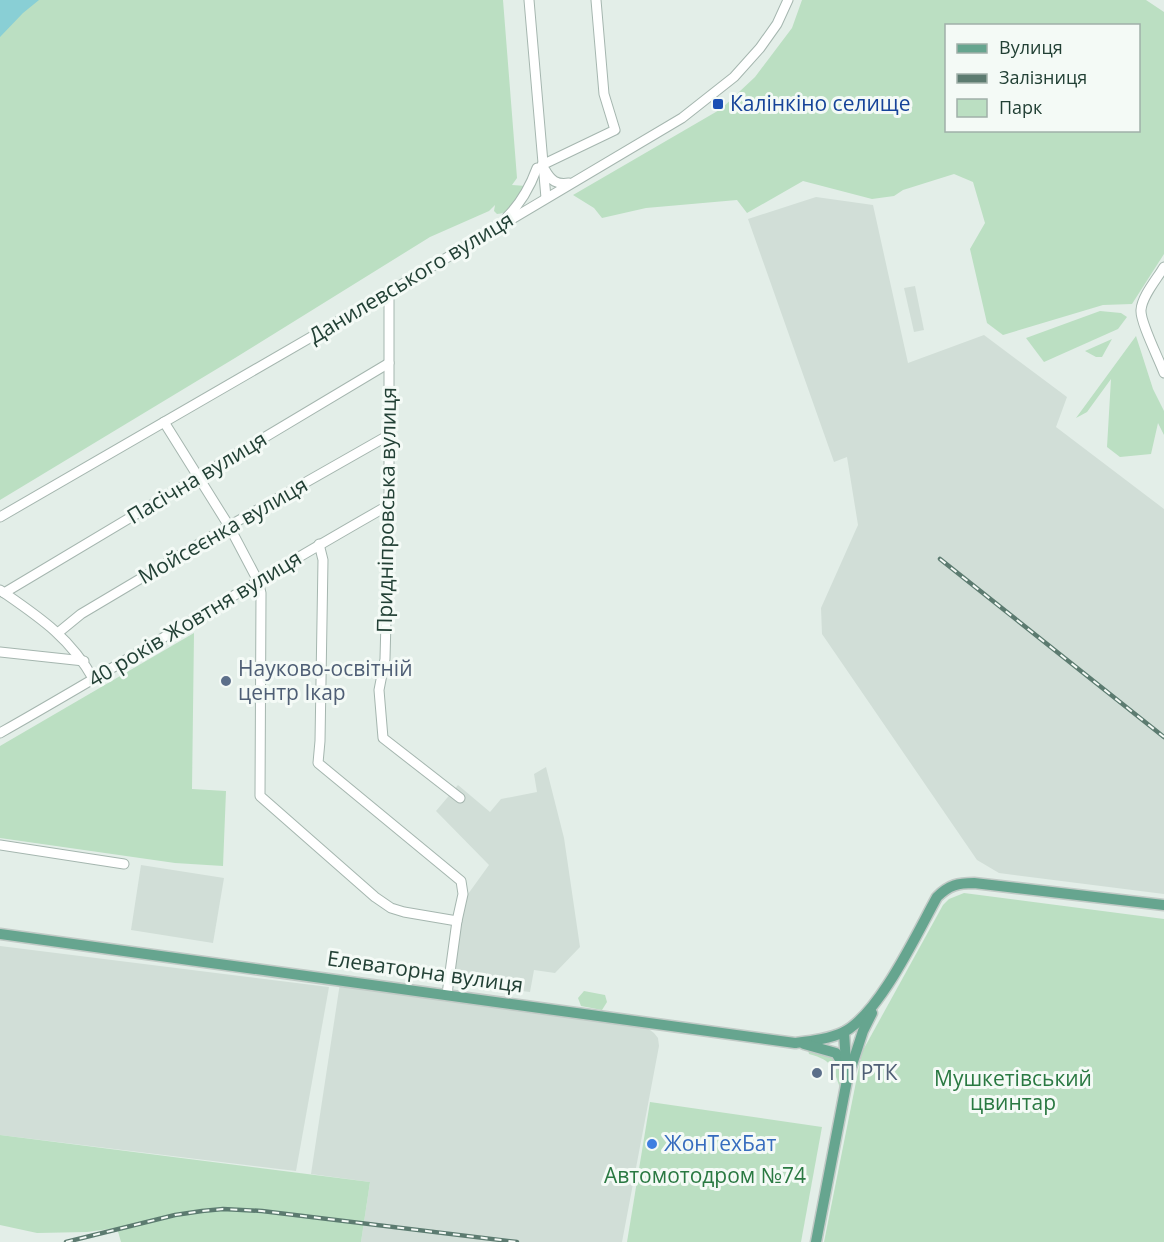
<svg xmlns="http://www.w3.org/2000/svg" width="1164" height="1242" viewBox="0 0 1164 1242" font-family="'Open Sans',sans-serif">
<style>
.built{fill:#d1ded7}
.green{fill:#bbdfc2;fill-rule:evenodd}
.water{fill:#89cfd5}
.lines{fill:none;stroke-linecap:round;stroke-linejoin:round}
.minor-casing{stroke:#a5b6af;stroke-width:11}
.major-casing{stroke:#c1cac6;stroke-width:13}
.minor{stroke:#fff;stroke-width:9}
.major{stroke:#66a58f;stroke-width:10}
.rail-casing{stroke:#5c7b70;stroke-width:4.5}
.rail{stroke:#f4faf6;stroke-width:2;stroke-dasharray:7;stroke-linecap:butt}
.transit-dot{fill:#1a4fb4;stroke:#f4faf6;stroke-width:2}
.service-dot{fill:#5c6f8a;stroke:#f4faf6;stroke-width:2}
.shop-dot{fill:#3f7fe0;stroke:#f4faf6;stroke-width:2}
.labels{text-anchor:middle;stroke-width:6;stroke-linejoin:round;paint-order:stroke}
.transit-label{font-size:21px;fill:#164399;stroke:#f4faf6;text-anchor:start}
.street-label{font-size:21px;fill:#224035;stroke:#f4faf6}
.service-label{font-size:21px;fill:#4e5e75;stroke:#f4faf6;text-anchor:start}
.park-label{font-size:21px;fill:#2a7942;stroke:#f4faf6}
.shop-label{font-size:21px;fill:#366cbe;stroke:#f4faf6;text-anchor:start}
</style>
<rect width="100%" height="100%" fill="#e3eee8"/>
<g class="built">
<path d="M816 197 873 205 908 363 984 335 1067 397 1056 427 1164 509V894L999 873 977 860 822 634 821 608 858 525 847 457 834 462 748 219Z"/>
<path d="M915 286 924 330 914 332 904 288Z"/>
<path d="M546 767 564 838 580 947 555 973 534 970 530 992 459 983 452 979 463 901 489 865 436 811 458 785 490 812 501 799 537 792 534 774Z"/>
<path d="M141 865 224 878 213 943 131 930Z"/>
<path d="M0 946 329 987 296 1171 0 1135Z"/>
<path d="M340 983 646 1027 654 1033 658 1038 659 1046 622 1242H361L370 1182 311 1174Z"/>
</g>
<g class="green">
<path d="M0 0H503L517 178 512 185 526 186C519 197 512 214 497 214L494 211 495 205 489 211 430 237 235 358 0 500Z"/>
<path d="M802 0H1146L1164 12V254L1132 304 1103 305 1003 335 987 323 970 249 985 223 973 182 954 174 903 190 894 196 872 199 803 181 747 213 737 200 646 208 602 218 594 208 573 195 721 109 755 77 792 28ZM946 26H1138V130H946Z"/>
<path d="M1100 311 1121 313 1127 317 1118 329 1044 362 1026 338Z"/>
<path d="M1136 336 1153 389 1164 411V435L1158 423 1151 454 1120 457 1107 447 1111 379 1087 412 1076 418Z"/>
<path d="M1112 339 1102 357H1096L1085 351Z"/>
<path d="M194 633 192 789 226 791 223 866 175 863 0 838V746Z"/>
<path d="M964 893 1164 919V1242H824L862 1052 943 905 949 899Z"/>
<path d="M584 991 605 995 607 1002 602 1010 581 1006 578 998Z"/>
<path d="M808 1050C835 1056 847 1057 841 1090 832 1067 834 1061 809 1054Z"/>
<path d="M650 1102 822 1127 801 1242H627Z"/>
<path d="M0 1135 370 1182 361 1242H121L117 1228 87 1232 37 1233 0 1225Z"/>
</g>
<path class="water" d="M0 0H39L23 13 0 37Z"/>
<g class="lines">
<g class="minor-casing">
<g id="minor">
<path d="M529 0 546 198"/>
<path d="M542 165 615 130 604 94 596 0"/>
<path d="M545 170C551 181 557 185 569 183"/>
<path d="M507 217C521 203 530 187 537 168"/>
<path d="M1164 267C1157 279 1142 296 1141 310 1140 322 1159 359 1164 373"/>
<path d="M389 292V505L385 659 379 690 383 738 460 798"/>
<path d="M164 422 229 526 258 581 261 593 260 796 375 897 391 908 404 912 457 921"/>
<path d="M0 517 389 292 682 118 734 77 760 48 777 24 788 0"/>
<path d="M319 544 323 560 320 741 318 763 461 881 463 894 457 921 447 994"/>
<path d="M0 590C39 617 70 637 94 680"/>
<path d="M4 593 389 363"/>
<path d="M59 632 81 614 229 526 389 435"/>
<path d="M0 652 84 661"/>
<path d="M0 733C131 659 258 579 389 505"/>
<path d="M0 845 124 864"/>
</g>
</g>
<g class="major-casing">
<g id="major">
<path d="M0 934 795 1043C811 1041 829 1039 844 1032 880 1013 917 933 937 897 949 885 958 883 974 883L1164 905"/>
<path d="M804 1044 836 1053 845 1068"/>
<path d="M849 1074 863 1031 872 1013"/>
<path d="M816 1242 847 1080 844 1032"/>
</g>
</g>
<use href="#minor" class="minor"/>
<use href="#major" class="major"/>
<g class="rail-casing">
<g id="rail">
<path d="M940 559 1164 737"/>
<path d="M66 1242 175 1215 202 1211 223 1209 262 1211 517 1242"/>
</g>
</g>
<use href="#rail" class="rail"/>
</g>
<rect class="transit-dot" x="712" y="98" width="12" height="12" rx="3"/>
<g class="service-dot">
<circle cx="226" cy="681" r="6"/>
<circle cx="817" cy="1073" r="6"/>
</g>
<circle class="shop-dot" cx="652" cy="1144" r="6"/>
<g class="labels">
<g class="transit-label">
<text x="730" y="111">Калінкіно селище</text>
</g>
<g class="street-label">
<text transform="translate(411 278) rotate(-31)" y="7">Данилевського вулиця</text>
<text transform="translate(197 478) rotate(-31)" y="7">Пасічна вулиця</text>
<text transform="translate(387 510) rotate(-89)" y="7">Придніпровська вулиця</text>
<text transform="translate(223 531) rotate(-30)" y="7">Мойсеєнка вулиця</text>
<text transform="translate(195 619) rotate(-31)" y="7">40 років Жовтня вулиця</text>
<text transform="translate(425 972) rotate(8)" y="7">Елеваторна вулиця</text>
</g>
<g class="service-label">
<text x="238" y="676">Науково-освітній<tspan x="238" dy="24">центр Ікар</tspan></text>
<text x="829" y="1080">ГП РТК</text>
</g>
<g class="park-label">
<text x="1013" y="1086">Мушкетівський<tspan x="1013" dy="24">цвинтар</tspan></text>
<text x="705" y="1183">Автомотодром №74</text>
</g>
<g class="shop-label">
<text x="664" y="1151">ЖонТехБат</text>
</g>
</g>
<rect x="945" y="24" width="195" height="108" fill="#f4faf6" stroke="#a0b0a9" stroke-width="1.5"/>
<rect x="957" y="44" width="30" height="9" fill="#66a58f" stroke="#a0b0a9" stroke-width="1.5"/>
<text x="999" y="54" font-size="18" fill="#224035">Вулиця</text>
<rect x="957" y="74" width="30" height="9" fill="#5c7b70" stroke="#a0b0a9" stroke-width="1.5"/>
<text x="999" y="84" font-size="18" fill="#224035">Залізниця</text>
<rect x="957" y="99" width="30" height="18" fill="#bbdfc2" stroke="#a0b0a9" stroke-width="1.5"/>
<text x="999" y="114" font-size="18" fill="#224035">Парк</text>
</svg>
